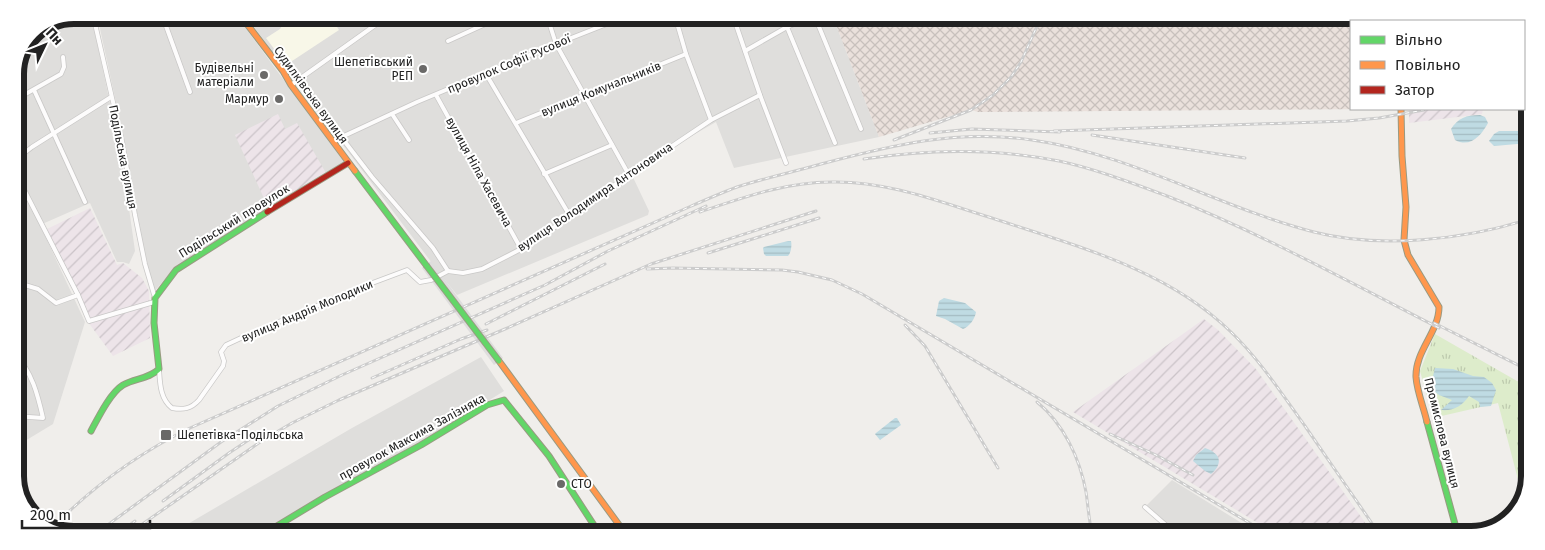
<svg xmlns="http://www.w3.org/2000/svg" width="1545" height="550" viewBox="0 0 1545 550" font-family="'Fira Sans',sans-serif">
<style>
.residential{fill:#dfdedc}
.industrial{fill:url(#industrial-furrows)}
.education{fill:#f8f7e8}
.military{fill:url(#military-cross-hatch)}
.grass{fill:url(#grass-tufts)}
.water{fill:url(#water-rules)}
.pier{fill:#dedddd}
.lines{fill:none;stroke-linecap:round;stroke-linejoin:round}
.street-casing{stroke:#c9c8c7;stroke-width:5.5}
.fast-casing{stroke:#999a82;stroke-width:7}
.slow-casing{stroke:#999a82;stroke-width:7}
.jam-casing{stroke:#999a82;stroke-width:7}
.street{stroke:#fdfcfc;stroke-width:4}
.fast{stroke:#63d668;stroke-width:5}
.slow{stroke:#ff974d;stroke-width:5}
.jam{stroke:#b3261e;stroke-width:5}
.rail-casing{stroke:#ccc;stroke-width:3}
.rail{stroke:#fff;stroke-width:1;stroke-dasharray:4;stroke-linecap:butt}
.fast-bridge-casing{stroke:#999a82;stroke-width:7;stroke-linecap:butt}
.fast-bridge{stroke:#63d668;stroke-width:5}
.poi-dot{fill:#6a6968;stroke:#fff;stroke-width:2}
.labels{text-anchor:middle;stroke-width:4;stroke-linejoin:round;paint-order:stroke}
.poi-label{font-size:12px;fill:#222;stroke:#fff;text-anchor:end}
.street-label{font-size:12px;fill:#222;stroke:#fff}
.rim{fill:none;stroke:#222;stroke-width:6}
</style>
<defs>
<pattern id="industrial-furrows" width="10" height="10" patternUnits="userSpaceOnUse" patternTransform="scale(1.25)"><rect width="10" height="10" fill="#ede4e9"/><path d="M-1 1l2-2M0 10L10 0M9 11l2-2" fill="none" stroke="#cbc3c8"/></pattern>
<pattern id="military-cross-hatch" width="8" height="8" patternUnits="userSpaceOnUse" patternTransform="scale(1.25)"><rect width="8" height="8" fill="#eae0db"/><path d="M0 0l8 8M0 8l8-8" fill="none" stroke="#c8c0bc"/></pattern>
<pattern id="grass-tufts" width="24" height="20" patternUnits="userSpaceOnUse" patternTransform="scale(1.25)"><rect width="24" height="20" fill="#ddeccb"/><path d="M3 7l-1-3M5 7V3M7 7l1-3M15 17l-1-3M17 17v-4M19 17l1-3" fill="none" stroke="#bdcaae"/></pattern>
<pattern id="water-rules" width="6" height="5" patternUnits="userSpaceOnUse" patternTransform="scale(1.25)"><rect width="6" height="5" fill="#bfdbe3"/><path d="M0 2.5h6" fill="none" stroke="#a4bcc2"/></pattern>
</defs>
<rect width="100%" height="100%" fill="#f0eeeb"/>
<g class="residential">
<path d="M74 15H91L122 159 135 251 129 264 123 262H117L90 203 40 225 85 322 53 424 15 447V70L32 32Z"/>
<path d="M97 15H236L344 162 174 268 154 292 139 227 124 139Z"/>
<path d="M245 15 833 17 879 137 734 168 716 122 630 171 649 211 648 215 457 295 441 275Z"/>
<path d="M481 357 504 391 422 442 323 496 263 532H174L352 428Z"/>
<path d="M1172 480 1261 535 1176 534 1145 507Z"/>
</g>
<g class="industrial">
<path d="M1409 109H1483L1482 114 1409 123Z"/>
<path d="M278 114 285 129 297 123 326 173 268 207 235 135Z"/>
<path d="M90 208 117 265 123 263 142 278 149 291 150 338 113 356 88 322 47 229Z"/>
<path d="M1204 319 1218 330 1256 369 1374 535H1278L1073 412Z"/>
</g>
<path class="education" d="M288 15 330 16 339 30 286 65 266 38 280 29Z"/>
<path class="military" d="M833 17 1386 18V21H1351V109H1385L978 112 971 110 879 137Z"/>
<path class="grass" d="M1435 334 1517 381 1528 385 1527 491H1521L1498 403 1433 418 1420 371Z"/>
<g class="water">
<path d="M1480 115 1485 117 1488 123C1481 136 1470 148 1455 140L1451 129C1458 118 1466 115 1480 115Z"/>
<path d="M1499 131H1529V143L1494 146 1489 141 1494 134Z"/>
<path d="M788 241H791C792 245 791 253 788 256H766L764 254 763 248 764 247Z"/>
<path d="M944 298 965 303 976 312C975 319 969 327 963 329L945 319 936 316 939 301Z"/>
<path d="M1435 368 1453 369 1473 376 1484 377 1492 383 1496 390 1491 406 1480 407 1479 402 1469 396C1462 406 1454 411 1441 410L1452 400 1439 395 1433 390V376Z"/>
<path d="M895 418H897L901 425 880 440 875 434 876 433Z"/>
<path d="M1205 448C1220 453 1224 463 1211 474L1205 471 1193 461 1196 455Z"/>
</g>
<path class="pier" d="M431 261 503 358 494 365 422 268Z"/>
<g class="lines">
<g class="street-casing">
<g id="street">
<path d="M93 15 122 141 135 215 145 264 155 298"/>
<path d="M162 15 190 92"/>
<path d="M547 16 556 44 629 175"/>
<path d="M675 16 686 54 711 120"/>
<path d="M733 16 760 95 786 163"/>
<path d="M784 17 787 27 835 143"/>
<path d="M815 17 861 129"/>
<path d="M1400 21V18"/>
<path d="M30 37 46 27"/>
<path d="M448 41 503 16"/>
<path d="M745 51 787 27 811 17"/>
<path d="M486 74 570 216"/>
<path d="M291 85 388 16"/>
<path d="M34 90 85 202"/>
<path d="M436 95 521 249"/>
<path d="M15 100 61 74 64 67 63 57"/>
<path d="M392 114 409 140"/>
<path d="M516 123 686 54"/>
<path d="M342 138 372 177 433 248 448 271"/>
<path d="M333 141 417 102 556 44 627 16"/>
<path d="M15 160 32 147 111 97"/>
<path d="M15 172 78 295 89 321 154 302"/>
<path d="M544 174 612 145"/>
<path d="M448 271 463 273 482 269 521 249 539 238 629 175 711 120 760 95"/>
<path d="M15 282 38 289 56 303 78 295"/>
<path d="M15 355C32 371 38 396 43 418L15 416"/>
<path d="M159 369C160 383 160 399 172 408 183 410 191 409 199 400L223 366 224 361 221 352 226 345 241 338 359 288 407 270 420 282 431 280 448 271"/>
<path d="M1145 507 1176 534"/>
</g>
</g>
<g class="fast-casing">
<g id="fast">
<path d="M355 171 426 265"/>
<path d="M1427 422 1458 535"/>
<path d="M91 431C98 418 110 393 123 385 135 378 149 379 159 369L154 323 155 298 176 270 267 212"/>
<path d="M267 532 325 497 421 445 487 405 504 400 549 456 599 533"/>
</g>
</g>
<g class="slow-casing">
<g id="slow">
<path d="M240 15 283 71 291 85 355 171"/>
<path d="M1401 109 1402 156 1406 207 1404 240 1408 255 1439 307C1439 332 1415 351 1416 377 1417 392 1424 408 1427 422"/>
<path d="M499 361 625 533"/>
</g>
</g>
<g class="jam-casing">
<path id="jam" d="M267 212 348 163"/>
</g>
<use href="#street" class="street"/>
<use href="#fast" class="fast"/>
<use href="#slow" class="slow"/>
<use href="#jam" class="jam"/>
<g class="rail-casing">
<g id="rail">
<path d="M1054 131 1347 121 1379 118 1424 110"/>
<path d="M930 133 972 129 1060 132"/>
<path d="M1092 135 1245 158"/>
<path d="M894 140 971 110 993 95 1011 77 1021 62 1041 17"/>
<path d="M864 159C929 149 994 148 1059 161 1096 169 1132 183 1167 196 1261 233 1349 282 1439 328"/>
<path d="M700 212C744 197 786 182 832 182 888 181 940 202 992 218 1076 246 1167 269 1231 332 1260 360 1282 394 1305 426 1330 462 1355 499 1380 535"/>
<path d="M708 253 819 218"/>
<path d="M647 269 673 268 782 270 798 272 832 280 862 294 1270 535"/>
<path d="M1434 323 1528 370"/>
<path d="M486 324 605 264"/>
<path d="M905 325 925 346 998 468"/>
<path d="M372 378 461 339 487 330"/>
<path d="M1037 402C1064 424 1080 459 1086 492 1088 506 1089 520 1092 534"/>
<path d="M1110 434 1156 455 1193 475"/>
<path d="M163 501 229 453 253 437"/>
<path d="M51 529C92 487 137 454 190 428L689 207C705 200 721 193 737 187 765 178 793 172 821 164 893 145 956 129 1032 140 1131 154 1218 207 1314 232 1380 249 1464 240 1529 219"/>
<path d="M98 532 221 442 278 406 342 375 545 285 608 251 706 206"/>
<path d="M120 532 135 521"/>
<path d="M131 532 263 440 292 423 339 400 505 329 651 264 816 211"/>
</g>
</g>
<use href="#rail" class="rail"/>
<g class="fast-bridge-casing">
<path id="fast-bridge" d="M426 265 499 361"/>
</g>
<use href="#fast-bridge" class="fast-bridge"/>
</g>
<g class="poi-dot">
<circle cx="423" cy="69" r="5"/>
<circle cx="264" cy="75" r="5"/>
<circle cx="279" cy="99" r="5"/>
<rect x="160" y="429" width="12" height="12" rx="2.5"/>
<circle cx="561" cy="484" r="5"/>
</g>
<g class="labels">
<g class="poi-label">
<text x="413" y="66">Шепетівський<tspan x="413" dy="14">РЕП</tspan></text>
<text x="254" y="72">Будівельні<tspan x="254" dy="14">матеріали</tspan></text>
<text x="269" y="103">Мармур</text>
<text x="177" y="439" text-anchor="start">Шепетівка-Подільська</text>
<text x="571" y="488" text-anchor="start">СТО</text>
</g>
<g class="street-label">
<text transform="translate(509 64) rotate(-23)" y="4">провулок Софії Русової</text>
<text transform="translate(601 89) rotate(-22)" y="4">вулиця Комунальників</text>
<text transform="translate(311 95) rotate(54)" y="4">Судилківська вулиця</text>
<text transform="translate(123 157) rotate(79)" y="4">Подільська вулиця</text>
<text transform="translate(479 172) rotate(61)" y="4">вулиця Ніла Хасевича</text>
<text transform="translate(595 197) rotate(-34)" y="4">вулиця Володимира Антоновича</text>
<text transform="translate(234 221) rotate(-32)" y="4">Подільський провулок</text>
<text transform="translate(307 311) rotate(-23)" y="4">вулиця Андрія Молодики</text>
<text transform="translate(1442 433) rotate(76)" y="4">Промислова вулиця</text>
<text transform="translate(412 437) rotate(-29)" y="4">провулок Максима Залізняка</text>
</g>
</g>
<path d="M0 0H1545V550H0ZM74 24H1471A50 50 0 0 1 1521 74V476A50 50 0 0 1 1471 526H74A50 50 0 0 1 24 476V74A50 50 0 0 1 74 24Z" fill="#fff" fill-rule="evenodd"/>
<path class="rim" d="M74 24H1471A50 50 0 0 1 1521 74V476A50 50 0 0 1 1471 526H74A50 50 0 0 1 24 476V74A50 50 0 0 1 74 24Z"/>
<rect x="1350" y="20" width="175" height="90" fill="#ffffff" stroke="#a7a7a7"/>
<rect x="1360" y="36" width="25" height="8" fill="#63d668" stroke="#a7a7a7"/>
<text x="1395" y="45" font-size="15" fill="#222222">Вільно</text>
<rect x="1360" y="61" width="25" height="8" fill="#ff974d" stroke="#a7a7a7"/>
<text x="1395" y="70" font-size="15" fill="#222222">Повільно</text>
<rect x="1360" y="86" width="25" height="8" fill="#b3261e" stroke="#a7a7a7"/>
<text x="1395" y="95" font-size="15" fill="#222222">Затор</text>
<g transform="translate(45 45) rotate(47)" stroke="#ffffff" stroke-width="4" paint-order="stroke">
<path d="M0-4L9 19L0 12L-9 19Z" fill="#222222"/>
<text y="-8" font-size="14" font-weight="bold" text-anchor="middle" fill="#222222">Пн</text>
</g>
<path d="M22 520v8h128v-8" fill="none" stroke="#222222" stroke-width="2.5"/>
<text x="30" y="520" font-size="15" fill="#222222" stroke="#ffffff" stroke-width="4" paint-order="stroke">200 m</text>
</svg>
